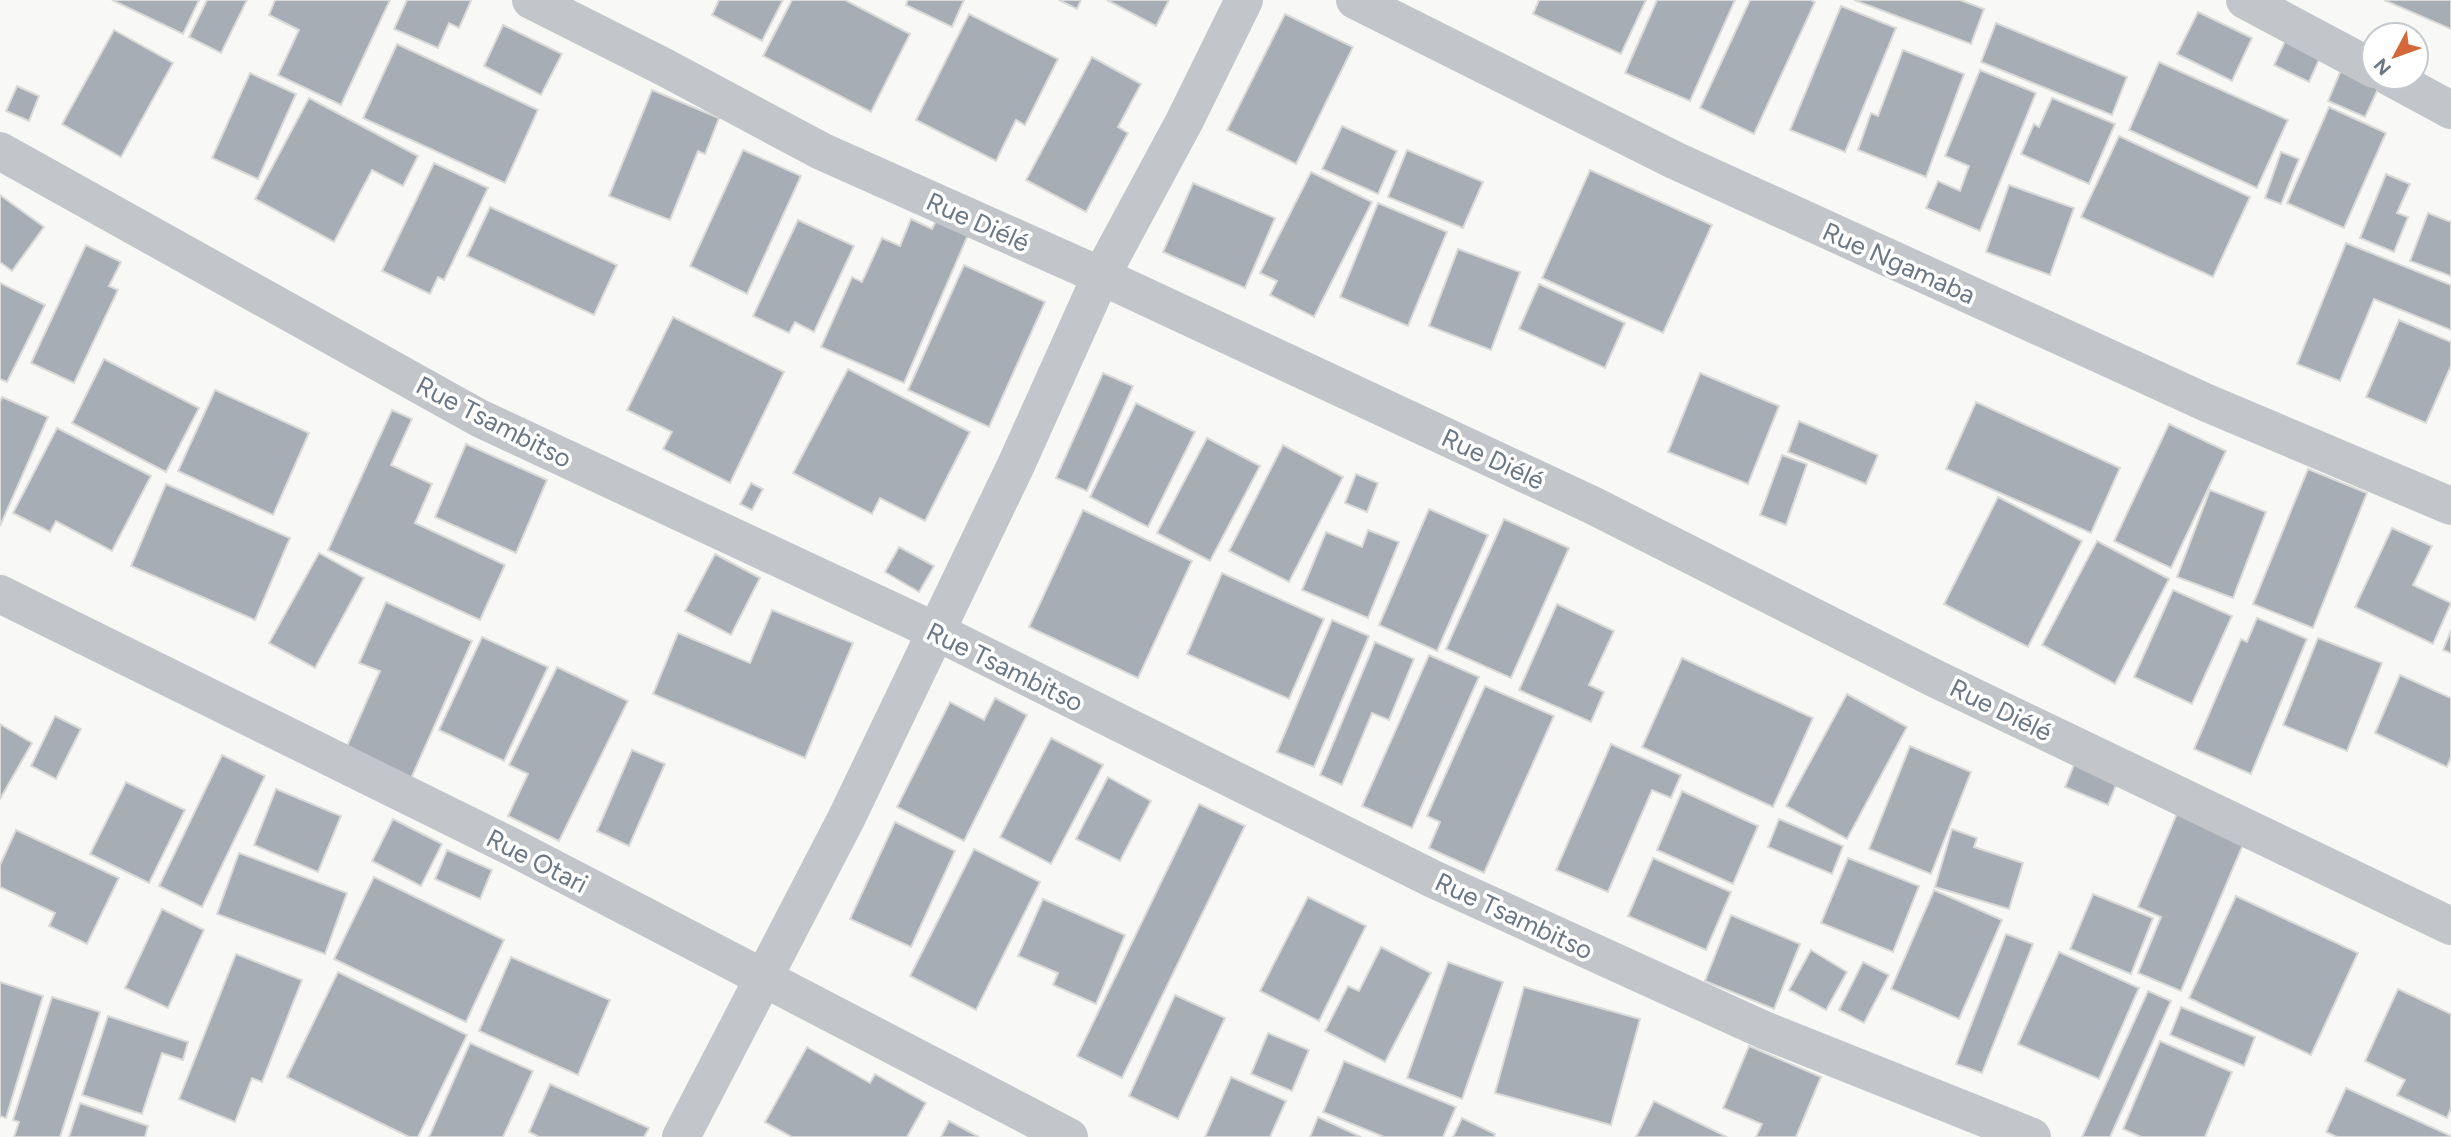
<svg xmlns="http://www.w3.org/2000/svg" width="2451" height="1137" viewBox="0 0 2451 1137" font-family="Figtree,sans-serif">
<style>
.building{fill:#a6adb4;stroke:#dadad9;stroke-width:2}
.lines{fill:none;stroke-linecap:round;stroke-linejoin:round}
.minor{stroke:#c2c5c9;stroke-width:38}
.labels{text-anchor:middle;stroke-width:7;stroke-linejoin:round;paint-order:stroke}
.street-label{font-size:26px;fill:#6a7785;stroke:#fff}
</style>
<rect width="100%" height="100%" fill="#f8f9f6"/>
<g class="building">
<path d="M112 0H199L183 34Z"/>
<path d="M207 0H247L221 53 189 37Z"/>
<path d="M275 0H390L341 105 278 75 299 30 269 15Z"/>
<path d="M407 0H469L471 1 459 28 449 23 438 48 394 29Z"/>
<path d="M719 0H783L762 41 712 15Z"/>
<path d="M792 0H845L910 34 871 112 763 56Z"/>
<path d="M908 0H964L952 27 906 5Z"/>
<path d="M1059 0H1081L1077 9Z"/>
<path d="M1107 0H1169L1156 26Z"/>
<path d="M1539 0H1646L1621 54 1533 14Z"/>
<path d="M1657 0H1735L1690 101 1625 73Z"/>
<path d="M1750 0H1811L1815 2 1754 134 1700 108Z"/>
<path d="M1854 0H1960L1984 9 1971 44Z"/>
<path d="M2384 0H2451V29Z"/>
<path d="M1841 6 1896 28 1845 152 1790 130Z"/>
<path d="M2198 12 2252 38 2232 81 2177 54Z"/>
<path d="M969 14 1058 59 1025 125 1016 120 996 161 916 120Z"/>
<path d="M1285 14 1353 47 1296 164 1227 130Z"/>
<path d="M1996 23 2127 77 2112 115 1981 62Z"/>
<path d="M503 25 562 54 541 95 484 66Z"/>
<path d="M114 30 173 63 121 157 62 124Z"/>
<path d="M2290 31 2324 49 2309 82 2274 65Z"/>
<path d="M397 44 538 110 505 183 363 118Z"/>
<path d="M1903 50 1964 74 1926 177 1858 150 1871 113 1878 116Z"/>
<path d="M1092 57 1141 84 1118 127 1128 133 1086 212 1026 180Z"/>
<path d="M2159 62 2288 120 2257 188 2129 130Z"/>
<path d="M1980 70 2036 93 1980 231 1926 208 1938 181 1960 191 1969 166 1945 156Z"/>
<path d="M2341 70 2379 87 2365 117 2328 101Z"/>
<path d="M250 73 296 94 258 179 212 158Z"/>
<path d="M17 86 39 96 29 121 6 111Z"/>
<path d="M652 90 719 118 705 154 698 151 670 220 609 196Z"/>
<path d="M309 98 418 156 403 186 372 170 334 242 255 199Z"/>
<path d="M2052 98 2115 124 2089 184 2021 154 2034 124 2039 127Z"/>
<path d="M2329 107 2386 133 2344 228 2287 203Z"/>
<path d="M1342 126 1397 151 1378 194 1322 169Z"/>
<path d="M2119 136 2250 197 2213 277 2081 217Z"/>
<path d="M743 150 801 176 747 294 690 266Z"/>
<path d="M1407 150 1483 182 1463 228 1388 197Z"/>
<path d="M2281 152 2299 159 2281 204 2265 198Z"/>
<path d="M434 163 488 188 444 280 438 277 430 294 382 271Z"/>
<path d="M1590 170 1712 225 1663 333 1542 278Z"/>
<path d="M1311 172 1372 202 1314 317 1270 295 1277 281 1260 273Z"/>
<path d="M2386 174 2410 184 2397 213 2408 217 2394 252 2360 238Z"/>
<path d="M1193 183 1275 218 1245 288 1163 252Z"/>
<path d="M2009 185 2074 208 2050 275 1986 252Z"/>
<path d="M0 195 44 227 12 271 0 262Z"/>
<path d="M1378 203 1447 232 1408 326 1340 297Z"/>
<path d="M490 207 617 265 594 315 467 256Z"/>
<path d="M2428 213 2451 222V276L2410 261Z"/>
<path d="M911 219 932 229 936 221 968 235 904 383 821 347 852 277 862 282 882 238 900 246Z"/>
<path d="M798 220 854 246 814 332 795 322 789 333 753 316Z"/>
<path d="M2346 243 2451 285V330L2374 299 2340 381 2297 364Z"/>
<path d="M86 245 121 262 109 286 118 290 74 383 31 363Z"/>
<path d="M1458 249 1520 272 1491 350 1429 326Z"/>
<path d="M964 265 1045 302 989 427 908 390Z"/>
<path d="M0 283 45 305 7 382 0 379Z"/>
<path d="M1539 284 1625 323 1605 368 1519 329Z"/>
<path d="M673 317 784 372 730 483 663 449 672 432 627 410Z"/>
<path d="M2399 320 2451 342V366L2426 423 2366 397Z"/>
<path d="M104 359 199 408 166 472 72 423Z"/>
<path d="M848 369 970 432 925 521 880 498 872 514 793 473Z"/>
<path d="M1103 373 1133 386 1087 491 1056 478Z"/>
<path d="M1700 373 1779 406 1748 484 1668 452Z"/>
<path d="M215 390 309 433 273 515 178 471Z"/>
<path d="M2 397 48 417 0 526V402Z"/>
<path d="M1976 402 2120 468 2091 533 1946 469Z"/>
<path d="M1136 403 1195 432 1148 527 1090 497Z"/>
<path d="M392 410 412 419 391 465 432 484 415 523 505 565 480 620 328 550Z"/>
<path d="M1799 421 1878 455 1866 484 1788 452Z"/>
<path d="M2169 424 2226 451 2171 568 2114 541Z"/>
<path d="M57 428 151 476 112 551 56 521 50 532 13 513Z"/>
<path d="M1207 438 1260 466 1210 561 1157 533Z"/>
<path d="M466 444 547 480 516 553 435 517Z"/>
<path d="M1283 445 1343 477 1289 582 1229 551Z"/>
<path d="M1782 455 1807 464 1786 525 1760 515Z"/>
<path d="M2308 469 2367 493 2313 628 2253 604Z"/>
<path d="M1356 474 1378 483 1367 512 1345 503Z"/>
<path d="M751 483 763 489 752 510 740 504Z"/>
<path d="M166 484 290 538 255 620 131 566Z"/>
<path d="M2210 490 2266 512 2233 598 2177 577Z"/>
<path d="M1998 497 2082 541 2028 647 1944 604Z"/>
<path d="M1429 509 1488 535 1437 651 1379 625Z"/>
<path d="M1083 510 1192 561 1138 678 1029 627Z"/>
<path d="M1504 519 1569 548 1511 678 1446 649Z"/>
<path d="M2392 528 2432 546 2413 585 2451 603 2433 644 2355 607Z"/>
<path d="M1368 530 1399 542 1368 618 1302 590 1326 532 1362 547Z"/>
<path d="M2097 541 2169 579 2115 684 2042 645Z"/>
<path d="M899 547 934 566 919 592 885 572Z"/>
<path d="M319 553 364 578 315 668 269 643Z"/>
<path d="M715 554 760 578 731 635 685 611Z"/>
<path d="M1222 573 1324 619 1289 699 1187 654Z"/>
<path d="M2173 590 2232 616 2192 704 2134 677Z"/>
<path d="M386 602 472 641 409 783 344 753 380 671 359 663Z"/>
<path d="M1557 604 1614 631 1589 685 1604 692 1591 722 1519 690Z"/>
<path d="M772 610 853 643 805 758 653 694 678 633 750 663Z"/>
<path d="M2257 618 2307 639 2251 774 2194 749 2241 639 2247 642Z"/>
<path d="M1332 620 1369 636 1314 767 1277 752Z"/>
<path d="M2451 630V653L2443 650Z"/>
<path d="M482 637 548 667 504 761 439 730Z"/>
<path d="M2318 638 2382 663 2347 751 2283 725Z"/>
<path d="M1375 642 1414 659 1389 720 1372 713 1342 785 1320 775Z"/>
<path d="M1429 655 1479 677 1412 828 1362 806Z"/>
<path d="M1682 658 1813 718 1773 807 1642 747Z"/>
<path d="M557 667 628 701 559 841 508 816 528 774 509 765Z"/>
<path d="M2400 675 2451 698V757L2447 767 2375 733Z"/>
<path d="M1485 686 1554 716 1484 873 1429 848 1440 822 1427 816Z"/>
<path d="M1847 694 1907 727 1847 839 1786 806Z"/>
<path d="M995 698 1027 715 964 841 897 807 950 702 984 720Z"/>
<path d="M55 716 81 729 56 779 31 766Z"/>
<path d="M0 724 32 743 0 799Z"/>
<path d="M1051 738 1103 765 1051 864 1000 837Z"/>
<path d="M1611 744 1681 775 1671 798 1652 790 1608 892 1556 870Z"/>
<path d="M1910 746 1971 772 1931 874 1869 849Z"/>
<path d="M632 750 665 764 629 846 597 831Z"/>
<path d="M222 755 265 776 202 907 159 886Z"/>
<path d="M2076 760 2119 778 2108 805 2065 787Z"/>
<path d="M1108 777 1151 801 1120 861 1076 839Z"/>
<path d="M126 782 185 810 149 883 90 854Z"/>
<path d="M276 789 341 816 318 872 254 845Z"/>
<path d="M1682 791 1758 826 1733 884 1657 850Z"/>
<path d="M1199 804 1245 826 1122 1078 1077 1056Z"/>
<path d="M2178 811 2245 840 2181 991 2138 973 2161 917 2138 907Z"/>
<path d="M393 819 442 844 421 886 372 861Z"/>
<path d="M1779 819 1843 846 1832 874 1768 847Z"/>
<path d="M895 822 955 851 911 947 850 919Z"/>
<path d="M1952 829 1977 838 1974 847 2023 863 2009 909 1935 887Z"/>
<path d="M16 830 119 878 87 944 49 926 55 913 0 887V865Z"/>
<path d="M974 849 1040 882 976 1010 910 976Z"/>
<path d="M447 850 492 870 480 899 435 879Z"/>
<path d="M239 853 347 893 325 954 217 914Z"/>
<path d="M1653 858 1731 892 1706 950 1628 916Z"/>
<path d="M1848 858 1919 886 1893 952 1821 923Z"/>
<path d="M374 877 504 940 466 1022 334 959Z"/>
<path d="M1934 890 2002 920 1959 1019 1891 989Z"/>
<path d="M2093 894 2153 918 2131 974 2070 949Z"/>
<path d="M2236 896 2358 953 2311 1055 2189 998Z"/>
<path d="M1308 897 1366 926 1319 1021 1260 991Z"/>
<path d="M1043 899 1125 935 1096 1004 1053 985 1058 973 1018 956Z"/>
<path d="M162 909 204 930 168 1008 125 988Z"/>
<path d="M1731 915 1800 944 1774 1009 1705 981Z"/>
<path d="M2006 934 2033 944 1982 1073 1956 1064Z"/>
<path d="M1381 947 1431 973 1385 1062 1325 1031 1348 986 1359 991Z"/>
<path d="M1811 950 1847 972 1826 1010 1789 990Z"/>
<path d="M2059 952 2139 988 2099 1079 2018 1044Z"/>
<path d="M236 954 302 980 262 1082 252 1078 235 1122 179 1099Z"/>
<path d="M511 957 610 1000 578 1075 479 1031Z"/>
<path d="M1448 962 1503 982 1462 1099 1407 1078Z"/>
<path d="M1863 962 1889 975 1864 1023 1839 1010Z"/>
<path d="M338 972 467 1035 418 1137H409L287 1077Z"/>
<path d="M0 982 43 996 6 1118 0 1116Z"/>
<path d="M1524 987 1640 1019 1611 1125 1495 1093Z"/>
<path d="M2398 989 2451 1014V1108L2447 1118 2397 1095 2405 1080 2365 1061Z"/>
<path d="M2148 991 2171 1001 2110 1137H2082Z"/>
<path d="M1175 995 1225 1018 1178 1119 1129 1096Z"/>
<path d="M52 997 100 1012 60 1137H14L19 1122 13 1120Z"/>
<path d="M2181 1007 2255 1037 2244 1066 2170 1035Z"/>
<path d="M108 1016 188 1042 183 1060 162 1053 142 1114 82 1095Z"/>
<path d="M1268 1033 1309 1050 1292 1091 1251 1074Z"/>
<path d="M2160 1041 2232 1072 2205 1137H2141L2123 1129Z"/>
<path d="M470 1043 533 1071 503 1137H429Z"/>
<path d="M1749 1046 1821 1077 1796 1137H1756L1762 1124 1723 1108Z"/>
<path d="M807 1047 870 1083 875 1074 926 1103 907 1137H792L765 1122Z"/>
<path d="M1344 1061 1456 1107 1443 1137H1384L1323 1112Z"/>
<path d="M1231 1077 1286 1101 1270 1137H1205Z"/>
<path d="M550 1084 649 1128 644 1137H539L529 1132Z"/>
<path d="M2346 1088 2451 1136V1137H2337L2326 1132Z"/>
<path d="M1654 1101 1727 1137H1636Z"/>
<path d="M80 1103 148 1126 145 1137H69Z"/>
<path d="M1318 1117 1361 1137H1310Z"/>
<path d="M1462 1118 1495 1134 1494 1137H1453Z"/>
<path d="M949 1121 979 1137H941Z"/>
</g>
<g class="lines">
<g class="minor">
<path d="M531 0 664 67 821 151 1101 276 1592 505 1934 678 2451 926"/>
<path d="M1355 0 1674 160 2207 403 2451 506"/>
<path d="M2245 0 2374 69"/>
<path d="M2390 77 2451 110"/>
<path d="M0 151 479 418 937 632 1433 879 1764 1030 2032 1137"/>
<path d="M0 594 514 848 1069 1137"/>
<path d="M681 1137 846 819 1016 465 1101 276 1184 122 1244 0"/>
</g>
</g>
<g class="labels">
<g class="street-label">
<text transform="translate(978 222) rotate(24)" y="9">Rue Diélé</text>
<text transform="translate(1899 263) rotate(24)" y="9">Rue Ngamaba</text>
<text transform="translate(494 422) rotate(27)" y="9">Rue Tsambitso</text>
<text transform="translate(1493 459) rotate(25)" y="9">Rue Diélé</text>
<text transform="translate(1005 667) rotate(26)" y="9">Rue Tsambitso</text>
<text transform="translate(2001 710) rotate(26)" y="9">Rue Diélé</text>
<text transform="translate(537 861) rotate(27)" y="9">Rue Otari</text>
<text transform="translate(1514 916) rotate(25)" y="9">Rue Tsambitso</text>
</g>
</g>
<g transform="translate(2395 56) rotate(229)"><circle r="33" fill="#ffffff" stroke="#c3c9ce" stroke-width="2"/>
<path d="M0-5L12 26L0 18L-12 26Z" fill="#d4683b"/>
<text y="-10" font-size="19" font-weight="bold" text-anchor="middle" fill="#6a7785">N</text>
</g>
</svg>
